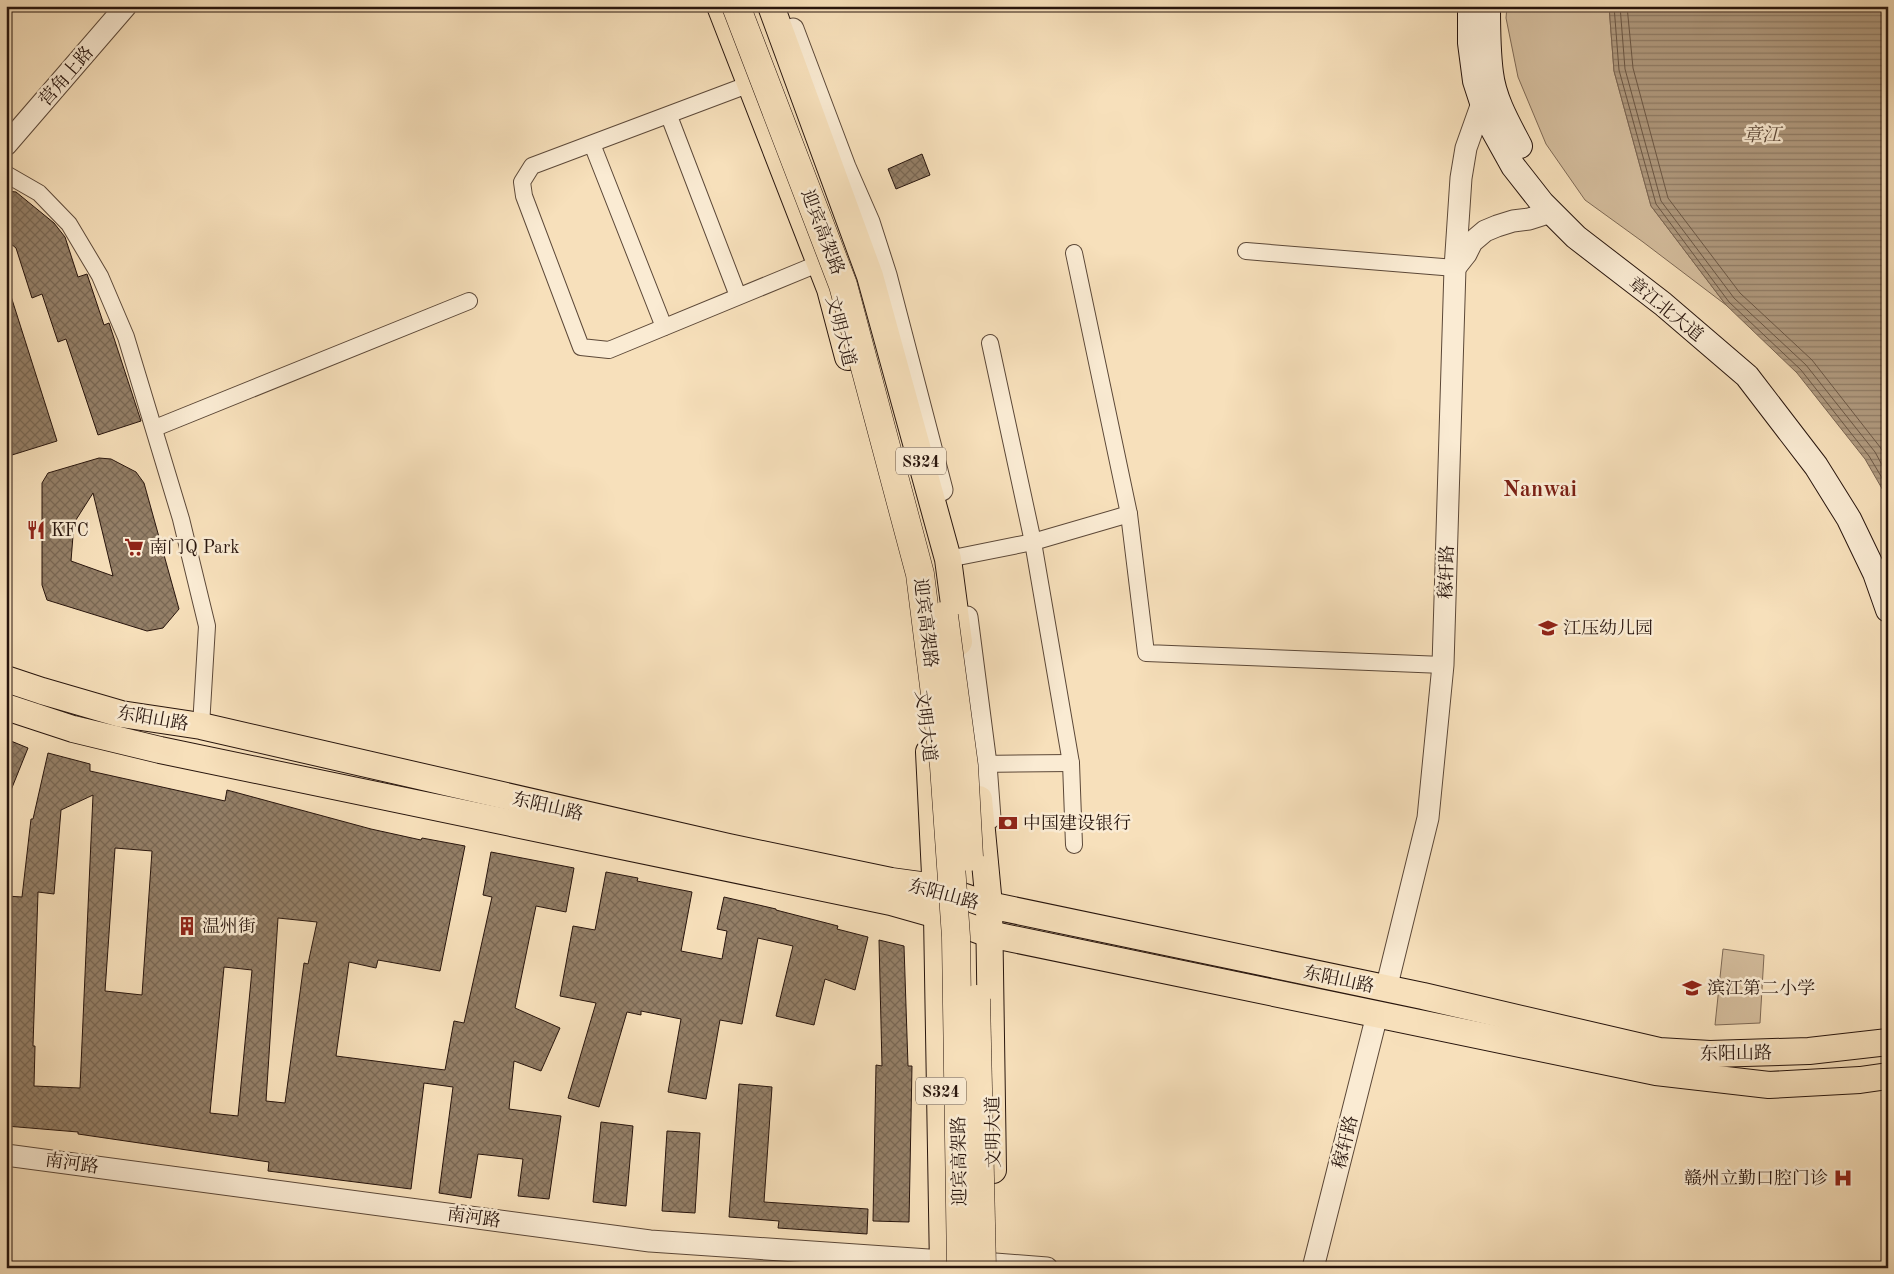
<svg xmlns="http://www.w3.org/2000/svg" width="1894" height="1274" viewBox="0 0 1894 1274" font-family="'Old Standard TT','Noto Serif SC',serif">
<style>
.green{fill:#d4bd9d;stroke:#7e6955}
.water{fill:url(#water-rules);stroke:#7a6552}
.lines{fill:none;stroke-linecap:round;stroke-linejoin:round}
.shore{stroke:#6c5846;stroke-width:1}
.building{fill:url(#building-cross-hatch);stroke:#28150d;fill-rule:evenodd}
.minor-casing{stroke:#5c4838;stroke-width:18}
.tertiary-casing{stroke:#5c4838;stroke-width:23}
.secondary-casing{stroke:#28150d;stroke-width:26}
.primary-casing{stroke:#28150d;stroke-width:28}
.minor{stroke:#faebd3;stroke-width:16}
.tertiary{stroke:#faebd3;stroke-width:21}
.secondary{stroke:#faebd3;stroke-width:24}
.primary{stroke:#f7e0bb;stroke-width:26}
.trunk-bridge-casing{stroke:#28150d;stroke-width:29;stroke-linecap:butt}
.trunk-bridge{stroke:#f7e0bb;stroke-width:28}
.labels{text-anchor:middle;stroke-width:5;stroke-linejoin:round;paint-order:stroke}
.shield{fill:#faebd3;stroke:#675548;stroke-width:1}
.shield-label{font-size:16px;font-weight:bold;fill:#28150d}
.street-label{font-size:18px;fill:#28150d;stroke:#faebd3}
.poi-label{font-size:18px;fill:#28150d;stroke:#faebd3;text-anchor:start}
.water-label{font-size:19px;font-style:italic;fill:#5f4b3b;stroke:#faebd3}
.district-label{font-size:22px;font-weight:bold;fill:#7a1f14;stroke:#faebd3}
</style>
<defs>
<pattern id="water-rules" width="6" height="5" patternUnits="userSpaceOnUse" patternTransform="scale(1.25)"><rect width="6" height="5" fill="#b19b80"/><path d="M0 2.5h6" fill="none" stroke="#907d67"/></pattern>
<pattern id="building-cross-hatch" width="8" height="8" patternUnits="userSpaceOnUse" patternTransform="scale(1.25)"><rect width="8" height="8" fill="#947f67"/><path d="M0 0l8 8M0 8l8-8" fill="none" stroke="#796753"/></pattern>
</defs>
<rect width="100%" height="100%" fill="#f7e0bb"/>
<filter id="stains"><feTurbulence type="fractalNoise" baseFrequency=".004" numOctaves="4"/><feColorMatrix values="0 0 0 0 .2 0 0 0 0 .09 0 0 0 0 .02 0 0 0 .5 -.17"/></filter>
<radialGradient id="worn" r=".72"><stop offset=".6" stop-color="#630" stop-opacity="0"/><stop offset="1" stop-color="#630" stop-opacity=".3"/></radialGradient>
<g class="green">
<path d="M1507 6H1609L1614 71 1651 206 1726 305 1643 242 1585 200 1546 144 1518 77 1506 18Z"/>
<path d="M1723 949 1764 955 1760 1023 1715 1025Z"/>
</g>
<path class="water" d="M1609 6H1888V499L1865 459 1797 373 1726 305 1651 206 1614 71Z"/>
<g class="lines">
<g class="shore">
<path d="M1614 6 1619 70 1656 204 1729 302 1801 370 1869 456 1888 488"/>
<path d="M1620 6 1625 69 1661 201 1734 298 1806 365 1875 452 1888 476"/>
<path d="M1627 6 1633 68 1668 198 1740 293 1812 360 1880 447 1888 460"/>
</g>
</g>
<g class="building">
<path d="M922 154 930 175 896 189 888 169Z"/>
<path d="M6 191 16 192 54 223 65 237 78 277 87 274 104 325 109 323 110 326 141 421 98 435 66 339 58 342 42 294 32 298 16 248 6 240Z"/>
<path d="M9 290 57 441 12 455 6 438V291Z"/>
<path d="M99 458 111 459 136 472 144 483 179 609 163 628 147 631 47 600 42 585V483L48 473ZM93 493 113 576 71 561 74 523Z"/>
<path d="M6 739 28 748 7 800H6Z"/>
<path d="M48 753 90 764V771L225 801 227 790 371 829 421 840 422 838 465 846 440 971 378 960 376 968 349 962 336 1056 445 1070 454 1021 464 1023 492 897 483 895 491 852 574 868 566 912 536 906 515 1008 560 1028 541 1071 514 1061 509 1109 561 1116 549 1199 518 1196 523 1159 478 1154 471 1198 439 1193 453 1087 424 1083 411 1189 268 1171 269 1162 78 1134V1132L6 1126V896L22 897 31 819H33ZM93 795 80 1088 34 1086 35 1046H33L38 892 54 894 61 810ZM115 848 152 851 142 995 105 991ZM278 918 317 922 308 964 304 963 285 1103 266 1101ZM224 967 252 970 238 1116 210 1113Z"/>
<path d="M606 872 638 878 637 881 692 892 681 951 722 959 727 931 717 929 724 897 776 909V910L838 926 837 929 868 937 855 990 825 979 814 1025 776 1016 793 946 758 938 742 1024 720 1020 706 1099 668 1092 681 1019 641 1011V1015L627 1012 599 1107 568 1098 596 1003 560 996 573 926 595 930Z"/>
<path d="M879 940 904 946 908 1066H912L909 1222 873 1221 876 1065 882 1066Z"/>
<path d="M739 1084 772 1087 764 1202 868 1209 867 1234 778 1228 779 1221 729 1217Z"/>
<path d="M601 1122 633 1126 626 1206 593 1202Z"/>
<path d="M667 1131 700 1133 695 1213 662 1211Z"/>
</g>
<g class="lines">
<g class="minor-casing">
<g id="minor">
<path d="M750 84 532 166 522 182 524 196 581 347 609 350 820 263"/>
<path d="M669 116 738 296"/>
<path d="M592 144 664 327"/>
<path d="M6 174 39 193 69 224 100 276 126 337 181 519 207 626 201 726"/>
<path d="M1246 251 1455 268"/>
<path d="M1074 253 1129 514 1146 653 1443 665"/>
<path d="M990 343 1033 542 1071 763 1074 845"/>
<path d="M155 428 469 301"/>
<path d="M948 559 1033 542 1129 514"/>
<path d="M976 764 1071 763"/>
</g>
</g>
<g class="tertiary-casing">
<g id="tertiary">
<path d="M793 29 845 167 869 222 886 275 942 490"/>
<path d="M6 145 126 6"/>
<path d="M1455 268 1466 254 1472 242 1485 231 1497 226 1513 221 1529 219 1551 212"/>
<path d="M967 617 986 764 990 818"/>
<path d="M1386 989 1428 818 1443 665 1455 268 1461 178 1466 148 1482 103 1491 100"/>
<path d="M6 1155 650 1241 943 1261"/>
<path d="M995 1264 1047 1268"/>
<path d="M1313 1268 1377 1015"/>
</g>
</g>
<g class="secondary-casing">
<g id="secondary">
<path d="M1470 6V43L1475 81 1488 121 1513 166 1542 203 1576 237 1663 304 1747 376 1816 466 1849 519 1875 573 1888 610"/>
<path d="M1488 6C1488 29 1488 51 1491 73 1494 99 1508 123 1520 146"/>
</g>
</g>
<g class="primary-casing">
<g id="primary">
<path d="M720 6 830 289 848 357"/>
<path d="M771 6 870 276 948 559 959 642"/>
<path d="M6 679 42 691 121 714 201 726 728 847 891 881 935 887 989 905 1423 996 1659 1051 1710 1054 1809 1051 1888 1042"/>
<path d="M6 707 73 729 160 750 891 902 937 915 989 934 1656 1072 1769 1085 1860 1080 1888 1076"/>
<path d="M929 752 937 915 943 1268"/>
<path d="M979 799 989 905 993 1170"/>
</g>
</g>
<use href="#minor" class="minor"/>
<use href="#tertiary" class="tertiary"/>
<use href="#secondary" class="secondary"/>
<use href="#primary" class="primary"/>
<g class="trunk-bridge-casing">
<g id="trunk-bridge">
<path d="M736 6 843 285 920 574 944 766 956 937 961 1268"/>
<path d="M944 616 964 766 969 857"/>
<path d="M976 999 982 1268"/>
</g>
</g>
<use href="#trunk-bridge" class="trunk-bridge"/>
</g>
<defs>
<g id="restaurant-bare" transform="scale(1.5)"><path d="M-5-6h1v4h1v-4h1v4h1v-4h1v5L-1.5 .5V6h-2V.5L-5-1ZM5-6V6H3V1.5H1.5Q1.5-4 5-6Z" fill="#8f2418" stroke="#faebd3" stroke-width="2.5" paint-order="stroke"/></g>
<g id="supermarket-bare" transform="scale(1.5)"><path d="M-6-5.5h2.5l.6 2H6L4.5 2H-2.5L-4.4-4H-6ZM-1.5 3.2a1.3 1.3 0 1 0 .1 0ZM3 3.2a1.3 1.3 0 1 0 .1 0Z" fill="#8f2418" stroke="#faebd3" stroke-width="2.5" paint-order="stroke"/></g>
<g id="school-bare" transform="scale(1.5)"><path d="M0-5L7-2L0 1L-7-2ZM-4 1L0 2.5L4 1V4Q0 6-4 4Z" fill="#8f2418" stroke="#faebd3" stroke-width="2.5" paint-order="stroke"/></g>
<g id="bank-bare" transform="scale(1.5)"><path d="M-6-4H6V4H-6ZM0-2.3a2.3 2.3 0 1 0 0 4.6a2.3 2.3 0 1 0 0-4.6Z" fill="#8f2418" stroke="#faebd3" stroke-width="2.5" paint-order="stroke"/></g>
<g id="building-bare" transform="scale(1.5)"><path d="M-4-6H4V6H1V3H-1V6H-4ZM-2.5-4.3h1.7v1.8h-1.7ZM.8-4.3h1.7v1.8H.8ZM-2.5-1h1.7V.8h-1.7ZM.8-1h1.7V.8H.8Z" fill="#8f2418" stroke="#faebd3" stroke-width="2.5" paint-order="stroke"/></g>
<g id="hospital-bare" transform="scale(1.5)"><path d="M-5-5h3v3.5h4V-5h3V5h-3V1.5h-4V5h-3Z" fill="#8f2418" stroke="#faebd3" stroke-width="2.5" paint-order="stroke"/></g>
</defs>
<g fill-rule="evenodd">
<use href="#restaurant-bare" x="36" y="530"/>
<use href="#supermarket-bare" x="134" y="547"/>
<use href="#school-bare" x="1548" y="628"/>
<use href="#bank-bare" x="1008" y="823"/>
<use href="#building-bare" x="187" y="926"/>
<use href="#school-bare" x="1692" y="988"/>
<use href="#hospital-bare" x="1843" y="1178"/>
</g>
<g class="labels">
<g class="shield">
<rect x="896" y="447.5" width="50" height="27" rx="4"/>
<rect x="916" y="1077.5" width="50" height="27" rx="4"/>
</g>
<g class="shield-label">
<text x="921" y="467">S324</text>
<text x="941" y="1097">S324</text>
</g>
<g class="street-label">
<text transform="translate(66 76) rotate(-49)" y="6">营角上路</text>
<text transform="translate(823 232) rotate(69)" y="6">迎宾高架路</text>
<text transform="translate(1666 309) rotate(39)" y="6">章江北大道</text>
<text transform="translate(841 331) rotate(75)" y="6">文明大道</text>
<text transform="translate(1446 572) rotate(-88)" y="6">稼轩路</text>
<text transform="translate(926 623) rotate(83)" y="6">迎宾高架路</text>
<text transform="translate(153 718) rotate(10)" y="6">东阳山路</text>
<text transform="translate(926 726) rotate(83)" y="6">文明大道</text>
<text transform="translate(548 806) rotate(13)" y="6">东阳山路</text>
<text transform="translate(944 894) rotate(15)" y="6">东阳山路</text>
<text transform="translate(1339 979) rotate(12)" y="6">东阳山路</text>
<text transform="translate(1736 1053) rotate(-1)" y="6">东阳山路</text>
<text transform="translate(993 1132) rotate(-91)" y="6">文明大道</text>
<text transform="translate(1345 1142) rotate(-76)" y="6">稼轩路</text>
<text transform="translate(959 1161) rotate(-91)" y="6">迎宾高架路</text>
<text transform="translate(72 1163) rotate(8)" y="6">南河路</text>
<text transform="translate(474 1217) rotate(8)" y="6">南河路</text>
</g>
<g class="poi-label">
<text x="51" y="536">KFC</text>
<text x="149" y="553">南门Q Park</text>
<text x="1563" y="634">江压幼儿园</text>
<text x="1023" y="829">中国建设银行</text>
<text x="202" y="932">温州街</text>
<text x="1707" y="994">滨江第二小学</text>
<text x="1828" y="1184" text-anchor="end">赣州立勤口腔门诊</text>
</g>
<g class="water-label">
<text x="1762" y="141">章江</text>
</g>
<g class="district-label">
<text x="1540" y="496">Nanwai</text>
</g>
</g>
<rect width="1894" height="1274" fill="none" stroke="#f7e0bb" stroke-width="25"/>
<rect x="8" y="8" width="1879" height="1259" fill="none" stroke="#28150d" stroke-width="2.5"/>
<rect x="12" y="12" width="1869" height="1249" fill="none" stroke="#28150d"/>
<rect width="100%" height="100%" filter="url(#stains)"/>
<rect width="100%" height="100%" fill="url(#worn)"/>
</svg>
